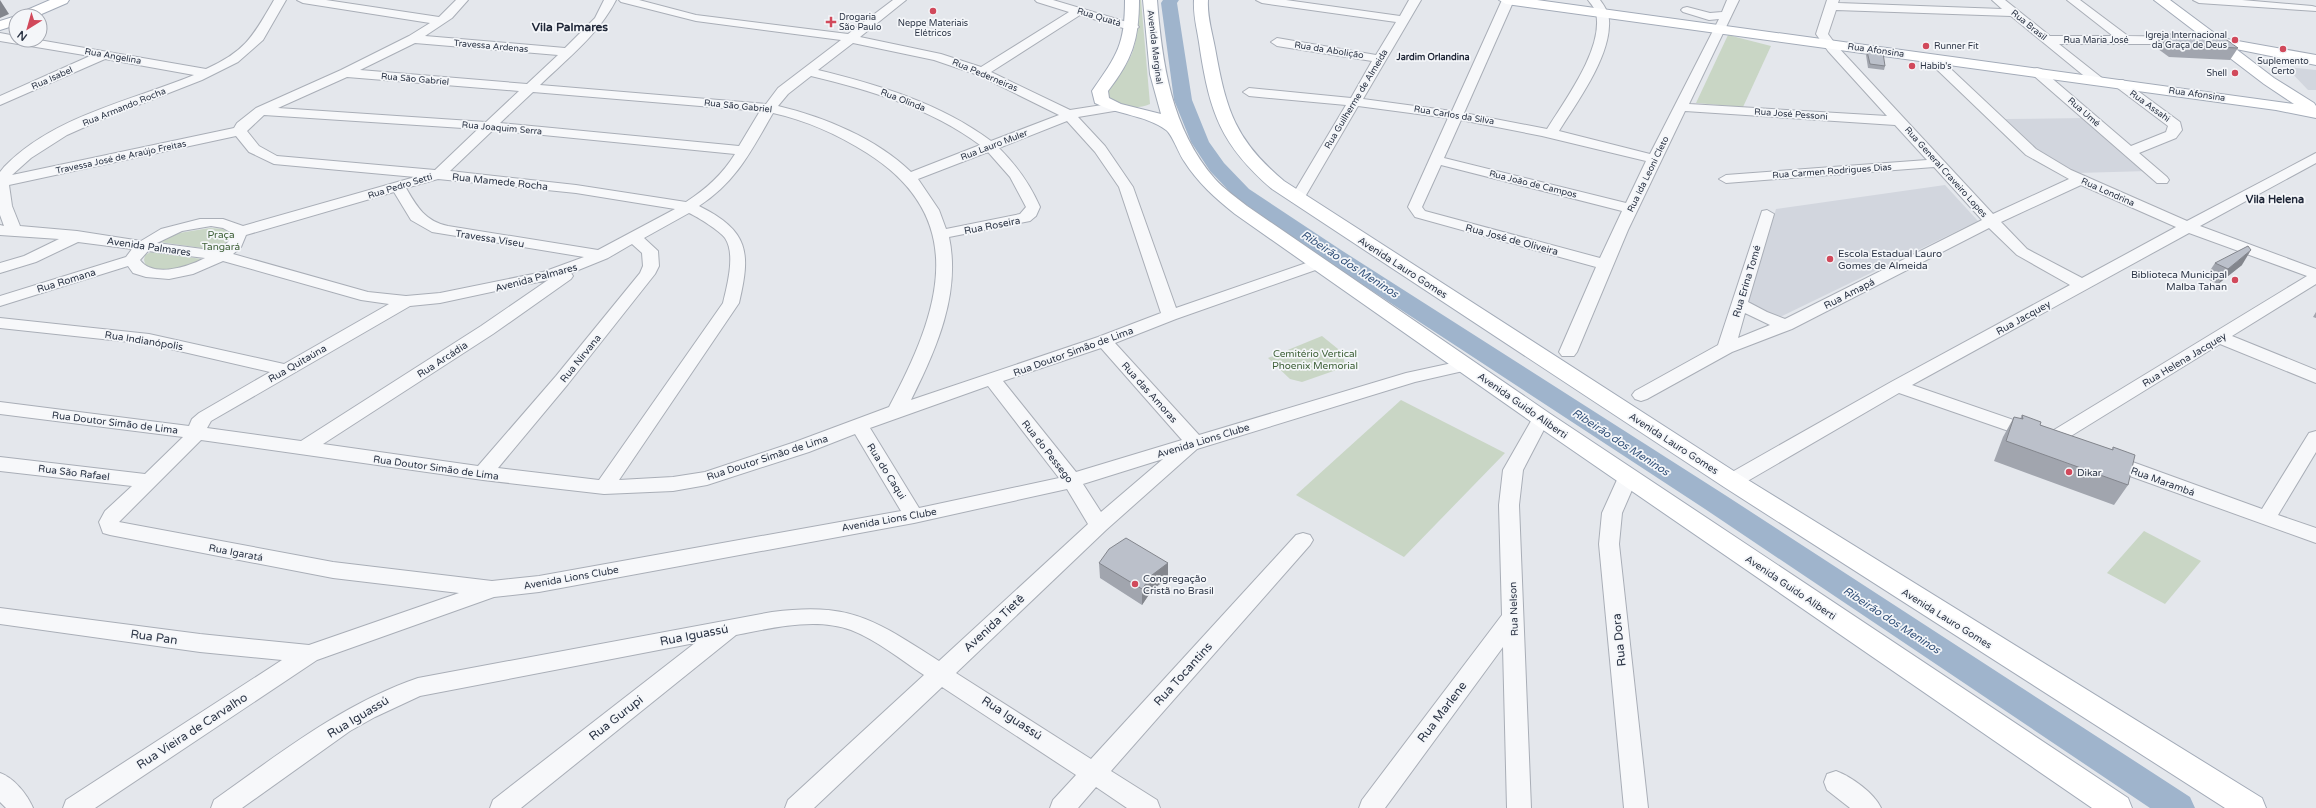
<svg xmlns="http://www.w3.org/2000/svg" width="2316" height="808" viewBox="0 0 2316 808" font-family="'Varela Round',sans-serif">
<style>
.built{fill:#d2d6de}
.green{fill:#c9d6c5}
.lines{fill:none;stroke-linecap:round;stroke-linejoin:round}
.river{fill:#9fb4cc;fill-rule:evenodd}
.minor-casing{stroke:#a9aeb7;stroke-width:2}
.major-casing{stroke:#a3abb8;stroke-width:2}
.minor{fill:#f7f8fa;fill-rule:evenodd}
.major{fill:#fff;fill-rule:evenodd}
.wall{fill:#a1a5ae}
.shaded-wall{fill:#83868d}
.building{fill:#bbc0ca;stroke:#83868d}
.poi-dot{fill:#d1495b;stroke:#f4f6f9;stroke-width:1.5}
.labels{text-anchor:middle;stroke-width:3.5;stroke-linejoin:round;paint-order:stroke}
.far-poi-label{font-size:9px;fill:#2b3445;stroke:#f4f6f9;text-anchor:start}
.far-street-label{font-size:9px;fill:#2b3445;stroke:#f4f6f9}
.far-neighbourhood-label{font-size:9px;font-weight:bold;fill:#1d2536;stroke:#f4f6f9}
.street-label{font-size:10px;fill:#2b3445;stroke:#f4f6f9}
.park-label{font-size:10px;fill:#3f6138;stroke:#f4f6f9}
.poi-label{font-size:10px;fill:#2b3445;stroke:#f4f6f9;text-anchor:start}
.neighbourhood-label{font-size:11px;font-weight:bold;fill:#1d2536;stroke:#f4f6f9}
.water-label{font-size:11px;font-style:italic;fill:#34527a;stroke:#f4f6f9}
.far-district-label{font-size:12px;font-weight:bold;fill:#1d2536;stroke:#f4f6f9}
.near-street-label{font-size:12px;fill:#2b3445;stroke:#f4f6f9}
</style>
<rect width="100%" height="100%" fill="#e4e7ec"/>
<g class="built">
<path d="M2286 67 2316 70V90H2308Z"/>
<path d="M2086 118 2149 171 2077 173 2043 155 2005 119Z"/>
<path d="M1945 185 1978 221 1776 319 1748 303 1776 209Z"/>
</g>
<g class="green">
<path d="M1137 0H1141L1150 104C1137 110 1121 107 1108 101L1106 90C1137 56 1138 46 1137 0Z"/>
<path d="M1728 35 1771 46 1743 107 1696 103Z"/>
<path d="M210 228 224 229 233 234 223 251 160 242 179 233Z"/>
<path d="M151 252 209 260 167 272 146 267 144 260 145 255Z"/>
<path d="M1322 336 1343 353 1345 367 1302 382 1290 379 1268 358Z"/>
<path d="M1401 400 1505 453 1404 557 1296 495Z"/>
<path d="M2144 531 2201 561 2165 604 2107 573Z"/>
</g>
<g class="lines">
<path class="river" d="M1163 0H1179L1177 3 1192 100 1209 142 1224 163 1249 189 1341 250 1725 495 2190 797 2195 808H2150L1705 509 1325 260 1235 197 1210 171 1191 142 1174 100 1161 3Z"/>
<g class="minor-casing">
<g id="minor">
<path d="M274 0H286L263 40 238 62 202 80 105 118 67 135 31 158 12 175 234 128 237 123 256 108 341 70 409 36 430 23 303 3 297 0H326L439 17 456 0H468L452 18 425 36 565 48 595 18 604 0H616C598 35 568 58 540 85L766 104 778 88 841 40 696 21 621 2 619 0H639L696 15 848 34 893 0H906L860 37 941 54 981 67 1069 12 1037 2 1035 0H1053L1137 25 1139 27 1133 31 1080 15 991 72 1070 110 1115 103 1120 104 1122 107 1120 110 1078 117 1105 146 1133 187 1176 308 1312 261H1324L1326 264 1324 267 1176 319 1115 343 1199 435 1406 373 1466 360 1472 361 1475 365 1472 369 1415 382 1197 449 1106 530 956 673 1091 759 1296 535 1303 533 1310 535 1313 540 1310 545 1111 771 1157 800 1160 808H1127L1096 787 1078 808H1050L1053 800 1076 775 942 687 814 808H785L788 800 924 675C901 660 877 640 851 630 815 617 772 628 736 635L521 808H490L493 800 695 643 420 696 375 717 350 731 242 808H211L214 800C279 754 342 704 418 678L772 612C852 602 874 620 939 661L1088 524 1067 489 914 523 539 592 494 597 317 660 95 808H63L66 800 282 660 200 652 0 624V608L200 634 309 645 459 593 333 578 110 535 103 533 99 522 105 511 132 486 0 471V457L145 474 183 437 0 414V402L189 426 192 419 199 413 270 372 149 344 0 328V318L149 334 284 364 389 304 361 300 223 261 193 274 169 279 146 277 133 273 128 266 0 306V296L126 257 132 249 78 242 36 262 0 273V263L24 256 59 239 0 235V225L4 226 0 215V172L4 167C53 116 131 101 194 75L105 59 0 105V96L90 56 0 41V33L16 36V40H39L206 69C246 51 253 36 274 0ZM415 43 558 55 527 84 360 70ZM853 43 934 60 978 75 1059 115 991 141C940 103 879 85 818 70ZM811 76C870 90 930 108 980 145L911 172C876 138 824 117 778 106L788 94ZM347 77 519 91 486 122 278 108ZM533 92 760 111 739 146 500 123ZM773 113C805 120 839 135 867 153 973 220 938 315 889 407L795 442 705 472 673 477 619 480 739 303C751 252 749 231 699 206 737 181 751 151 773 113ZM264 115 478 129 435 170 277 156 259 146 247 131ZM1067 121 1095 152 1119 187 1161 313 1098 337 911 400C936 350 961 294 949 237L1030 221 1036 216 1040 207C1030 184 1017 166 999 148ZM493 130 735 154C722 175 706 189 686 202L576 185 450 171ZM236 136 249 152 274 164 415 177 243 226 223 219H200L161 229 141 241 77 231 20 226 12 206 9 185ZM988 152 1010 177 1026 207 1020 214 946 229 939 210 918 179ZM438 179 576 193 675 209 598 250 448 226C425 221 417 207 406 188ZM394 192 411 220 432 232 584 257 543 272 440 293 406 296 368 292 233 254 241 247 246 235ZM689 213C698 217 720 231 725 238 736 254 727 286 723 303L599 480 498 468 568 384 655 274 659 266 658 251 644 238ZM211 226 223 228 232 233 228 242 218 251 157 243 182 231ZM632 244 642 253 643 266 640 273 556 376 478 466 323 444 493 334 571 279 573 276 571 273 608 258ZM148 251 205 258C188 267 153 278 140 260ZM548 280 481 326 301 441 207 428 211 421 410 306 440 303ZM1101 348 1182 440 1076 472 1003 381ZM988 386 1059 478 919 508 870 428ZM855 434 901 511 539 576 492 581 333 562 119 522 201 440 483 480 604 494 673 491 707 485 809 452ZM1163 459 1101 512 1083 484Z"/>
<path d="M1256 0H1286L1400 16 1409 0H1421L1363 99 1452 111 1502 0H1514L1464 113 1547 129C1565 100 1604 48 1596 13 1595 8 1591 4 1588 0H1600C1606 8 1610 15 1609 26 1608 60 1577 102 1559 131L1650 154 1719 19 1709 20 1683 12 1681 10 1683 8 1687 7 1710 13 1722 12 1727 0H1739L1689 104 1887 116 1828 51 1816 34 1827 0H1839L1838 3 2002 9 1992 0H2005L2050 36H2113L2067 0H2080L2128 36 2185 37 2187 40 2185 43 2181 44H2059L2102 78 2104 81 2102 84H2094L2011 16 1836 10 1828 34 1836 45 1993 214 2069 179 2026 155 1928 61 1926 58 1928 55H1936L2036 149 2071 170 2187 221 2316 153V163L2200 226 2316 269V284L2232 336 2316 370V383L2220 344 2058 444 2051 446 2044 444 2042 440 2044 436 2307 276 2189 233 1912 385 2040 429 2042 433 2040 437 2033 439 2026 437 1899 393 1739 486 1732 488 1725 486 1722 481 1725 476 1891 382 2070 285 2017 255 1989 228 1792 329 1732 352 1647 399 1641 401 1635 399 1632 395 1635 391 1718 345 1762 211 1767 210 1774 214 1748 302 1767 312 1785 319 1982 220 1934 167 1726 183 1719 179 1726 175 1927 160 1895 125 1685 111 1628 230 1577 352 1574 356H1562L1559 352 1596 267 1415 217 1408 207 1448 118 1358 106 1302 202H1292L1290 199 1346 105 1249 96 1243 92 1249 88 1351 98 1372 61 1277 46 1271 42 1277 38 1376 55 1396 22 1262 3ZM1461 120 1542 136 1646 161 1626 203 1444 158ZM1441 165 1622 211 1600 258 1425 211 1422 207ZM2081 185 2176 227 2082 278 2027 249 2001 222ZM1745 313 1770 325 1738 338Z"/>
<path d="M2193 0H2242L2312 6 2316 7V11L2199 3Z"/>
<path d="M2037 68 2041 69 2131 146 2166 132 2168 126 2115 86 2113 83 2115 80H2123L2180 122 2182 130 2176 138 2139 153 2167 177 2169 180 2167 183H2157L2033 75 2031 72 2033 69Z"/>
<path d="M1541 412 1547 414 1550 418 1523 470 1519 505 1531 808H1507L1503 647 1385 808H1359L1362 800 1502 615 1499 505 1503 470 1535 414Z"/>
<path d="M2316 431V452L2278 515 2316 528V543L2102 466 2100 461 2102 456 2109 454 2116 456 2262 509 2309 433Z"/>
<path d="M1628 469 1635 471 1638 476 1622 513 1619 544 1648 808H1624L1599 544 1602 513 1621 471Z"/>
<path d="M1836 771C1852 777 1874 793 1881 808H1850L1827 790 1824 782 1827 774Z"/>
<path d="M0 773C14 778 27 794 33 808H6L0 802Z"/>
</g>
</g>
<g class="major-casing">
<g id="major">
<path d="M50 0H69L67 3 37 16H18L20 13Z"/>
<path d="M1125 0H1139C1139 40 1132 60 1108 91L1109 98 1121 104 1161 114 1150 74 1143 0H1157C1162 63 1171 129 1215 179 1224 189 1236 197 1247 206L1549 413 2128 798 2132 808H2092L1533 423 1235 214C1215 198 1198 183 1184 161 1179 154 1172 134 1166 130 1146 115 1118 115 1095 103L1092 91C1117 55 1125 45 1125 0Z"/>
<path d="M1194 0H1208C1207 16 1212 32 1215 48 1226 110 1235 140 1284 181L1740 475 2262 798 2266 808H2225L1724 487 1272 189C1221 145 1210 113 1200 49 1198 32 1193 17 1194 0Z"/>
<path d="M1499 0H1537L2294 104 2264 84 2154 0H2170L2221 38 2316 55V65L2236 49 2274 78 2314 103 2316 106V118L2276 110 1506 4Z"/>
<path d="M16 16V25L0 30V21Z"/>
</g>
</g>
<use href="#minor" class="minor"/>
<use href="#major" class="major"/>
</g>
<g class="wall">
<path d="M2161 34 2238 48 2230 60 2169 57 2154 46Z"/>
<path d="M1867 51 1885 66 1884 70 1868 68 1866 55Z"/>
<path d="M2215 263 2242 265 2218 284 2205 278Z"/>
<path d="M2316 312V318L2313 317Z"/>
<path d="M2022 415 2040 425 2112 450 2113 447 2128 485 2114 505 1994 461 2003 437 2014 417 2020 419Z"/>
<path d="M1099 563H1168V578L1152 590 1142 605 1100 578Z"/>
</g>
<g class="shaded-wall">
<path d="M0 0 9 14 0 18Z"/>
<path d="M2251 250 2242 265 2218 284 2228 269Z"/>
<path d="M1168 563V578L1152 590 1142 605V589L1152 575Z"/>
</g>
<g class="building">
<path d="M2161 34H2211L2227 40 2238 48 2176 45Z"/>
<path d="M1867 51 1883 53 1885 66 1870 64Z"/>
<path d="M2248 246 2251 250 2228 269 2215 263Z"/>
<path d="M2022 415 2041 422 2040 425 2113 450V447L2135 455 2128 485 2006 441 2014 417 2023 419Z"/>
<path d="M1126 538 1168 563 1152 575 1142 589 1099 563 1109 549Z"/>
</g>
<g class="poi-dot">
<circle cx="933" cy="11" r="4"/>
<path d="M829 16h4v4h4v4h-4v4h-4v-4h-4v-4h4z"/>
<circle cx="2235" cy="40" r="4"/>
<circle cx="1926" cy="46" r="4"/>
<circle cx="2283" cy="49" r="4"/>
<circle cx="1912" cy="66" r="4"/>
<circle cx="2235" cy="73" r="4"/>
<circle cx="1830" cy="259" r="4"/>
<circle cx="2235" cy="280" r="4"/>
<circle cx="2069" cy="472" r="4"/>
<circle cx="1135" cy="584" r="4"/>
</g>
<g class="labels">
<g class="far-poi-label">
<text x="839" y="20">Drogaria<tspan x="839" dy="10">São Paulo</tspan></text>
<text x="933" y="26" text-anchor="middle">Neppe Materiais<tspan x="933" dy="10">Elétricos</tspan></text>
<text x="2227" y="38" text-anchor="end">Igreja Internacional<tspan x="2227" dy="10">da Graça de Deus</tspan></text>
<text x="1934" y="49">Runner Fit</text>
<text x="2283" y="64" text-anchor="middle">Suplemento<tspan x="2283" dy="10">Certo</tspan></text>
<text x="1920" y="69">Habib's</text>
<text x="2227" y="76" text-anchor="end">Shell</text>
</g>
<g class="far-street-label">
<text transform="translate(1099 17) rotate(17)" y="3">Rua Quatá</text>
<text transform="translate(2029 25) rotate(39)" y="3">Rua Brasil</text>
<text x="2096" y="43">Rua Maria José</text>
<text transform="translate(491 46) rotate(5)" y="3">Travessa Ardenas</text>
<text transform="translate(1155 47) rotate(83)" y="3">Avenida Marginal</text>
<text transform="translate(1329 50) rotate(9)" y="3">Rua da Abolição</text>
<text transform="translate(1876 50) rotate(8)" y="3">Rua Afonsina</text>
<text transform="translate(113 56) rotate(10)" y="3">Rua Angelina</text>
<text transform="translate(985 75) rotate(23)" y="3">Rua Pederneiras</text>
<text transform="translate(52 78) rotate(-24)" y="3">Rua Isabel</text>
<text transform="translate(415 79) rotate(5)" y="3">Rua São Gabriel</text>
<text transform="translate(2197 94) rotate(8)" y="3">Rua Afonsina</text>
<text transform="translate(1356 99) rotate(-59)" y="3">Rua Guilherme de Almeida</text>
<text transform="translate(903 100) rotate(21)" y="3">Rua Olinda</text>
<text transform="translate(738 106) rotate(6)" y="3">Rua São Gabriel</text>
<text transform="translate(2150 106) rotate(36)" y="3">Rua Assahi</text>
<text transform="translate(124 107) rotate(-22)" y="3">Rua Armando Rocha</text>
<text transform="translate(2084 112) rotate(41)" y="3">Rua Umé</text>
<text transform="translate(1791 114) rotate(4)" y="3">Rua José Pessoni</text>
<text transform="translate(1454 115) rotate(9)" y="3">Rua Carlos da Silva</text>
<text transform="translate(502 128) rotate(5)" y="3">Rua Joaquim Serra</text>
<text transform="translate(994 145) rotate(-21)" y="3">Rua Lauro Muler</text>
<text transform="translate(121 157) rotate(-12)" y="3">Travessa José de Araújo Freitas</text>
<text transform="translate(1832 171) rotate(-4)" y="3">Rua Carmen Rodrigues Dias</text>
<text transform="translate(1946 172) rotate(48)" y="3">Rua General Craveiro Lopes</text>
<text transform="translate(1648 174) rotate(-64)" y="3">Rua Ida Leoni Cleto</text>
<text transform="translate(1533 184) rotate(14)" y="3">Rua João de Campos</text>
<text transform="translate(400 186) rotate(-17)" y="3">Rua Pedro Setti</text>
<text transform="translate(2108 192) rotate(24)" y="3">Rua Londrina</text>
</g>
<g class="far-neighbourhood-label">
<text x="1433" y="60">Jardim Orlandina</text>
</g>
<g class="street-label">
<text transform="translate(500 181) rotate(6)" y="4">Rua Mamede Rocha</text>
<text transform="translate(992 225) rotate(-11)" y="4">Rua Roseira</text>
<text transform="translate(490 238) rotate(9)" y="4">Travessa Viseu</text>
<text transform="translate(1512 239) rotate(15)" y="4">Rua José de Oliveira</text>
<text transform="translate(149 246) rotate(8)" y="4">Avenida Palmares</text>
<text transform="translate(1403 267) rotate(33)" y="4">Avenida Lauro Gomes</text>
<text transform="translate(536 277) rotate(-15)" y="4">Avenida Palmares</text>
<text transform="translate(66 280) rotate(-17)" y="4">Rua Romana</text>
<text transform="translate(1746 281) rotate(-73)" y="4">Rua Erina Tomé</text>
<text transform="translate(1849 293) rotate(-27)" y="4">Rua Amapá</text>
<text transform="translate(2023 317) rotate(-29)" y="4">Rua Jacquey</text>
<text transform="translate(144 340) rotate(9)" y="4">Rua Indianópolis</text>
<text transform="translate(1073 351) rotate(-20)" y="4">Rua Doutor Simão de Lima</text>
<text transform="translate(580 358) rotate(-51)" y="4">Rua Nirvana</text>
<text transform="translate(442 359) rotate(-33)" y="4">Rua Arcádia</text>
<text transform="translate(2184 359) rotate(-31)" y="4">Rua Helena Jacquey</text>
<text transform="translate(297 363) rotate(-30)" y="4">Rua Quitaúna</text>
<text transform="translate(1150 392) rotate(48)" y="4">Rua das Amoras</text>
<text transform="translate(1523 405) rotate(35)" y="4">Avenida Guido Aliberti</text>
<text transform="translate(115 422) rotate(7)" y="4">Rua Doutor Simão de Lima</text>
<text transform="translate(1203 440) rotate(-17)" y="4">Avenida Lions Clube</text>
<text transform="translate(1674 443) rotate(33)" y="4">Avenida Lauro Gomes</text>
<text transform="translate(1048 451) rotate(52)" y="4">Rua do Pessego</text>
<text transform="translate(767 457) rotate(-18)" y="4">Rua Doutor Simão de Lima</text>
<text transform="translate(436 467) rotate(8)" y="4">Rua Doutor Simão de Lima</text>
<text transform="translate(887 471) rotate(58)" y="4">Rua do Caqui</text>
<text transform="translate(74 472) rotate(7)" y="4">Rua São Rafael</text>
<text transform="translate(2163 481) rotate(20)" y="4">Rua Marambá</text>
<text transform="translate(889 519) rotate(-10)" y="4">Avenida Lions Clube</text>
<text transform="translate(236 552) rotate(11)" y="4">Rua Igaratá</text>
<text transform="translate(571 577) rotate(-10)" y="4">Avenida Lions Clube</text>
<text transform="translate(1791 587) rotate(34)" y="4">Avenida Guido Aliberti</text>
<text transform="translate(1513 609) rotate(-92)" y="4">Rua Nelson</text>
<text transform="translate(1947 618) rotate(32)" y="4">Avenida Lauro Gomes</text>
</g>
<g class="park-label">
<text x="221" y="238">Praça<tspan x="221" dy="12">Tangará</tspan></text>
<text x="1315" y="357">Cemitério Vertical<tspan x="1315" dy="12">Phoenix Memorial</tspan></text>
</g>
<g class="poi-label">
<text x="1838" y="257">Escola Estadual Lauro<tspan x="1838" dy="12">Gomes de Almeida</tspan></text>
<text x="2227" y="278" text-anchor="end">Biblioteca Municipal<tspan x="2227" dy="12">Malba Tahan</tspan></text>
<text x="2077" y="476">Dikar</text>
<text x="1143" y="582">Congregação<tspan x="1143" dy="12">Cristã no Brasil</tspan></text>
</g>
<g class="neighbourhood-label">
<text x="2275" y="203">Vila Helena</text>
</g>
<g class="water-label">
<text transform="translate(1350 264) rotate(33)" y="4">Ribeirão dos Meninos</text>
<text transform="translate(1621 442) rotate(33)" y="4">Ribeirão dos Meninos</text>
<text transform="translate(1892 620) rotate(33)" y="4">Ribeirão dos Meninos</text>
</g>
<g class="far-district-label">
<text x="570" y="31">Vila Palmares</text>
</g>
<g class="near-street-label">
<text transform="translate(994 623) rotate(-43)" y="4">Avenida Tietê</text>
<text transform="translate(694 635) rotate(-11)" y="4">Rua Iguassú</text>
<text transform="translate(154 637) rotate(8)" y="4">Rua Pan</text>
<text transform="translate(1619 640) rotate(-96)" y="4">Rua Dora</text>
<text transform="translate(1183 674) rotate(-48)" y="4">Rua Tocantins</text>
<text transform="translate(1442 712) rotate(-53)" y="4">Rua Marlene</text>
<text transform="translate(358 717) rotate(-31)" y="4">Rua Iguassú</text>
<text transform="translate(616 718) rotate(-38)" y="4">Rua Gurupi</text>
<text transform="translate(1012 718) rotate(33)" y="4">Rua Iguassú</text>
<text transform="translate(192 731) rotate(-33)" y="4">Rua Vieira de Carvalho</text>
</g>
</g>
<g transform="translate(28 28) rotate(217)"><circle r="19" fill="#f4f6f9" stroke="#a4a8b1"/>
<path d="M0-3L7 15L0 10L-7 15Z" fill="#d1495b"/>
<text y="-6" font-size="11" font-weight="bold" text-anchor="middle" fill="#2b3445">N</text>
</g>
</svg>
